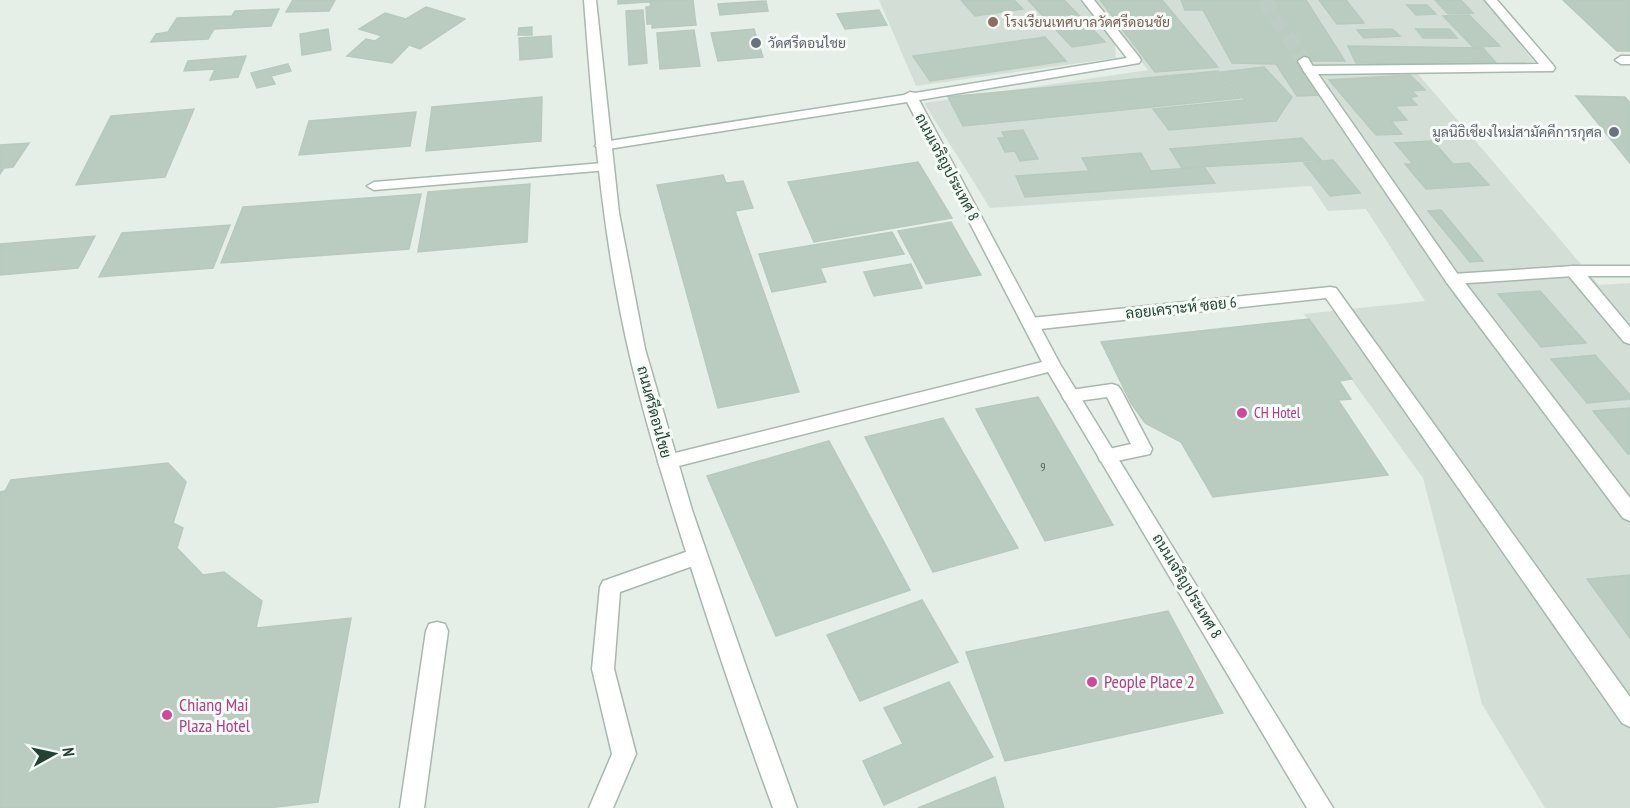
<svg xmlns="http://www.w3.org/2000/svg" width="1630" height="808" viewBox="0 0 1630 808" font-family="'PT Sans Narrow',Sarabun,sans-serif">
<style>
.built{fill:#d3dfd6}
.building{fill:#bacbc0;stroke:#b7cabd;stroke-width:1.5}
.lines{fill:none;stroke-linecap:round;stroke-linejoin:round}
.pedestrian-tunnel{stroke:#becdc4;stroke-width:14;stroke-dasharray:14 7;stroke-linecap:butt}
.service-casing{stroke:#a7b8ae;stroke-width:3}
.pedestrian-casing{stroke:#a7b8ae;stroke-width:3}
.minor-casing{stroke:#a7b8ae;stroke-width:3}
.tertiary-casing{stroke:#a7b8ae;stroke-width:3}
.service{fill:#fff;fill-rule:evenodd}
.pedestrian{fill:#fff;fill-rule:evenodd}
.minor{fill:#fff;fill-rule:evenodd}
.tertiary{fill:#fff;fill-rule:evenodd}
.education-dot{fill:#8d6e63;stroke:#f6fbf7;stroke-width:2}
.worship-dot{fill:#6b7280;stroke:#f6fbf7;stroke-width:2}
.hotel-dot{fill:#d1479c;stroke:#f6fbf7;stroke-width:2}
.labels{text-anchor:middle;stroke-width:6;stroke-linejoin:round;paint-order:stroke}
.number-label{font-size:12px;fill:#486556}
.far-education-label{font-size:14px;fill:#785e54;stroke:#f6fbf7;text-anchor:start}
.far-worship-label{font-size:14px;fill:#5b616d;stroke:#f6fbf7;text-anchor:start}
.street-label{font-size:15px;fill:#224332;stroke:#f6fbf7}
.hotel-label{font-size:15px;fill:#b23c85;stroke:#f6fbf7;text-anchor:start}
.near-hotel-label{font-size:18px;fill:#b23c85;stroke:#f6fbf7;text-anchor:start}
</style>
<rect width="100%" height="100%" fill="#e5efe8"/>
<g class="built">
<path d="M879 0H1080L1115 43 1116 58 916 86Z"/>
<path d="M1092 0H1486L1537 66 1412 67 1599 285 1630 283V808H1545L1482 704 1423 478 1304 314 1425 301 1366 209 1328 211 1311 186 990 208 924 103 1148 70Z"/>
</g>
<g class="building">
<path d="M293 0H335L329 11 286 12Z"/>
<path d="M618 0H677L618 4Z"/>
<path d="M693 0 696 25 652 28V24H647L646 7 651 6 650 2Z"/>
<path d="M961 0H1014L1023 9 975 16Z"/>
<path d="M1028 0H1064L1105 42 1072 47Z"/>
<path d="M1100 0H1162L1218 67 1155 72Z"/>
<path d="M1181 0H1306L1345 61H1297L1320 95 1297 96 1276 64 1232 63 1203 10H1185Z"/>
<path d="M1319 0H1346L1364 23 1337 24Z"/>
<path d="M1435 0H1461L1473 13 1448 14Z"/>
<path d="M1563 0H1630V51H1617Z"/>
<path d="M766 1 768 11 720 15 718 4Z"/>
<path d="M1407 5H1427L1436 14 1416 15Z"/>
<path d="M426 7 465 19 420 49 409 45 392 63 347 56 366 39 375 41 382 36 359 29 385 13 406 19Z"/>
<path d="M279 9 271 26 214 29 208 39 151 42 156 34 168 32 177 18 232 16 235 11Z"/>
<path d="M643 10 647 63 629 65 626 11Z"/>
<path d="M879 10 887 25 845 29 837 14Z"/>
<path d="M1469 15 1500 46 1473 47 1443 16Z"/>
<path d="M532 27V35H518L519 28Z"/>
<path d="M328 29 331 50 302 55 300 34Z"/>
<path d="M754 29 763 57 718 61 711 33Z"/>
<path d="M1392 29 1400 36 1364 38 1357 30Z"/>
<path d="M1416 29H1449L1457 38H1423Z"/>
<path d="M694 30 700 66 660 69 657 33Z"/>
<path d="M551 36 552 57 520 60 519 38Z"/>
<path d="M1045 37 1066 61 930 81 913 56Z"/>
<path d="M1348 46 1483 48 1497 64 1356 63Z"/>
<path d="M246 56 238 77 210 80 215 69 184 71 188 61Z"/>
<path d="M288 64 291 71 271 76 275 84 257 88 251 73Z"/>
<path d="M1264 67 1292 97 1276 121 1169 130 1153 109 1245 100 1221 72Z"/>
<path d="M1218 71 1241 98 963 126 948 97Z"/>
<path d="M1410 75 1425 90 1412 91 1417 96 1410 98 1417 105 1395 106 1407 120 1391 121 1402 134 1376 135 1329 80Z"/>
<path d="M1576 96 1625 97 1630 103V163Z"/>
<path d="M542 97 541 141 426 151 432 107Z"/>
<path d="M194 109 165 177 76 185 111 116Z"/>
<path d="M416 112 410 146 299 155 309 121Z"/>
<path d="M1023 130 1038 159 1020 161 1015 151 1005 152 998 138H1005L1002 132Z"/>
<path d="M1302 138 1321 160 1182 168 1170 149Z"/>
<path d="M1433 141 1453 164 1469 163 1489 185 1426 189 1405 164H1413L1395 143Z"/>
<path d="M29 143 13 167 4 168 0 174V145Z"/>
<path d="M1141 153 1151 171 1204 167 1215 183 1025 197 1016 176 1089 171 1082 158Z"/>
<path d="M1333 160 1360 193 1330 196 1304 163Z"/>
<path d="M918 162 952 218 814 242 788 182Z"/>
<path d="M723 175 726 183 743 181 753 208 735 211 799 392 718 408 657 185Z"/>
<path d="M530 184 527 242 418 252 428 192Z"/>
<path d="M421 194 409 249 221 263 243 207Z"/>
<path d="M1441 210 1483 261 1470 262 1428 211Z"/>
<path d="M951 222 981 275 926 284 898 231Z"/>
<path d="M230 225 213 268 99 277 122 233Z"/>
<path d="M892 232 904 254 820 268 826 282 772 292 759 254Z"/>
<path d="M95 236 78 268 0 275V244Z"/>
<path d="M911 264 922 288 874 296 864 272Z"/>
<path d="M1540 291 1586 343 1541 347 1498 294Z"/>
<path d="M1309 319 1352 379 1339 381 1351 399 1338 400 1388 475 1213 497 1181 442 1145 423 1131 403 1101 342Z"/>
<path d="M1595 355 1630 395V399L1587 403 1551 359Z"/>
<path d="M1038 397 1113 525 1045 541 976 409Z"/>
<path d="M1630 408V454H1628L1593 411Z"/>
<path d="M943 418 1018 548 933 572 865 437Z"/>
<path d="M829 441 910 590 776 636 707 476Z"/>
<path d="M168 463 186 482 173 523 183 528 177 548 203 575 224 572 262 601 256 628 351 618 318 802 268 808H0V492L5 491 11 480Z"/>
<path d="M1630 575V638L1587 579Z"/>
<path d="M922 600 958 662 860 701 827 635Z"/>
<path d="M1168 611 1223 713 1005 761 966 652Z"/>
<path d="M949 682 993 757 884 805 863 761 903 744 884 708Z"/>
<path d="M995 777 1004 808H918Z"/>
</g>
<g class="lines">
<path class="pedestrian-tunnel" d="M1264 0 1304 61"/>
<g class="service-casing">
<g id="service">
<path d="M1485 0H1497L1553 65 1555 68 1553 71 1318 74 1461 279 1453 284 1447 283 1303 70 1309 66 1539 64Z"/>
<path d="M1630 56V64H1621L1615 60 1621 56Z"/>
<path d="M603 163 608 164 610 167 608 170 374 190 367 186 374 182Z"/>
<path d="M1574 266 1580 267 1630 327V344L1624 342 1568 275 1566 271 1568 267Z"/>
<path d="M1330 287 1336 288 1630 697V727L1622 723 1326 298 1031 330 1025 328 1023 324 1025 320 1031 318Z"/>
<path d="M1112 384 1118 386 1121 390 1152 449 1150 454 1107 463 1100 461 1098 456 1100 451 1131 444 1107 397 1071 402 1065 401 1062 396 1065 391 1071 390Z"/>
<path d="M697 548 704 550 707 556 704 562 620 592 614 669 636 754 613 808H589L612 754 592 669 600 587 603 581Z"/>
<path d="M437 622 445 624 448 631 424 808H400L426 631 429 624Z"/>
</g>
</g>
<g class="pedestrian-casing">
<g id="pedestrian">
<path d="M1304 57 1308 58 1315 70 1313 73H1305L1298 61Z"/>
<path d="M1453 274 1459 275 1630 498V521L1623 518 1447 283 1445 279 1447 275Z"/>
</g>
</g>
<g class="minor-casing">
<g id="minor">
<path d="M1082 0H1094L1139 57 1141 60 1139 63 919 100 1060 364 1333 808H1307L1048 372 667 469 660 467 658 462 660 457 667 455 1042 362 907 102 602 150 595 146 597 143 904 95 910 92 915 93 1127 58Z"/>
<path d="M1574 266H1630V276H1574L1453 284 1445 279 1453 274Z"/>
</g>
</g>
<g class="tertiary-casing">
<path id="tertiary" d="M584 0H596L619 213 645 349 692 510 749 675 797 808H773C742 724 714 640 687 555 662 476 637 396 621 315 600 211 592 105 584 0Z"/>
</g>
<use href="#service" class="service"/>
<use href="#pedestrian" class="pedestrian"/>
<use href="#minor" class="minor"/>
<use href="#tertiary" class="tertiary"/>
</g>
<circle class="education-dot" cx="993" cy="22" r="6"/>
<g class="worship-dot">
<circle cx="756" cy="43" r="6"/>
<circle cx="1614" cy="132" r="6"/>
</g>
<g class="hotel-dot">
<circle cx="1242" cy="413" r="6"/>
<circle cx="1092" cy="682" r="6"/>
<circle cx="167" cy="715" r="6"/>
</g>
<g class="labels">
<g class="number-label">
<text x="1043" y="471">9</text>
</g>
<g class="far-education-label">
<text x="1005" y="27">โรงเรียนเทศบาลวัดศรีดอนชัย</text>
</g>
<g class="far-worship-label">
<text x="768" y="48">วัดศรีดอนไชย</text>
<text x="1602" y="137" text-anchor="end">มูลนิธิเชียงใหม่สามัคคีการกุศล</text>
</g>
<g class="street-label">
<text transform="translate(947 167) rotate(62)" y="5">ถนนเจริญประเทศ 8</text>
<text transform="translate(1181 308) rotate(-6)" y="5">ลอยเคราะห์ ซอย 6</text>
<text transform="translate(654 412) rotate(75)" y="5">ถนนศรีดอนไชย</text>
<text transform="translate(1187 586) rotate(59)" y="5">ถนนเจริญประเทศ 8</text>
</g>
<g class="hotel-label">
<text x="1254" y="418">CH Hotel</text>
</g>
<g class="near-hotel-label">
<text x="1104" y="688">People Place 2</text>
<text x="179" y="711">Chiang Mai<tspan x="179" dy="21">Plaza Hotel</tspan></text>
</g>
</g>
<g transform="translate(54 754) rotate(82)" stroke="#f6fbf7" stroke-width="4.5" paint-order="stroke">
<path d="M0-4.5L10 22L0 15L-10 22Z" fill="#224332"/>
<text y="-9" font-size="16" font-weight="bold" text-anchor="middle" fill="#224332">N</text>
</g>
</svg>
